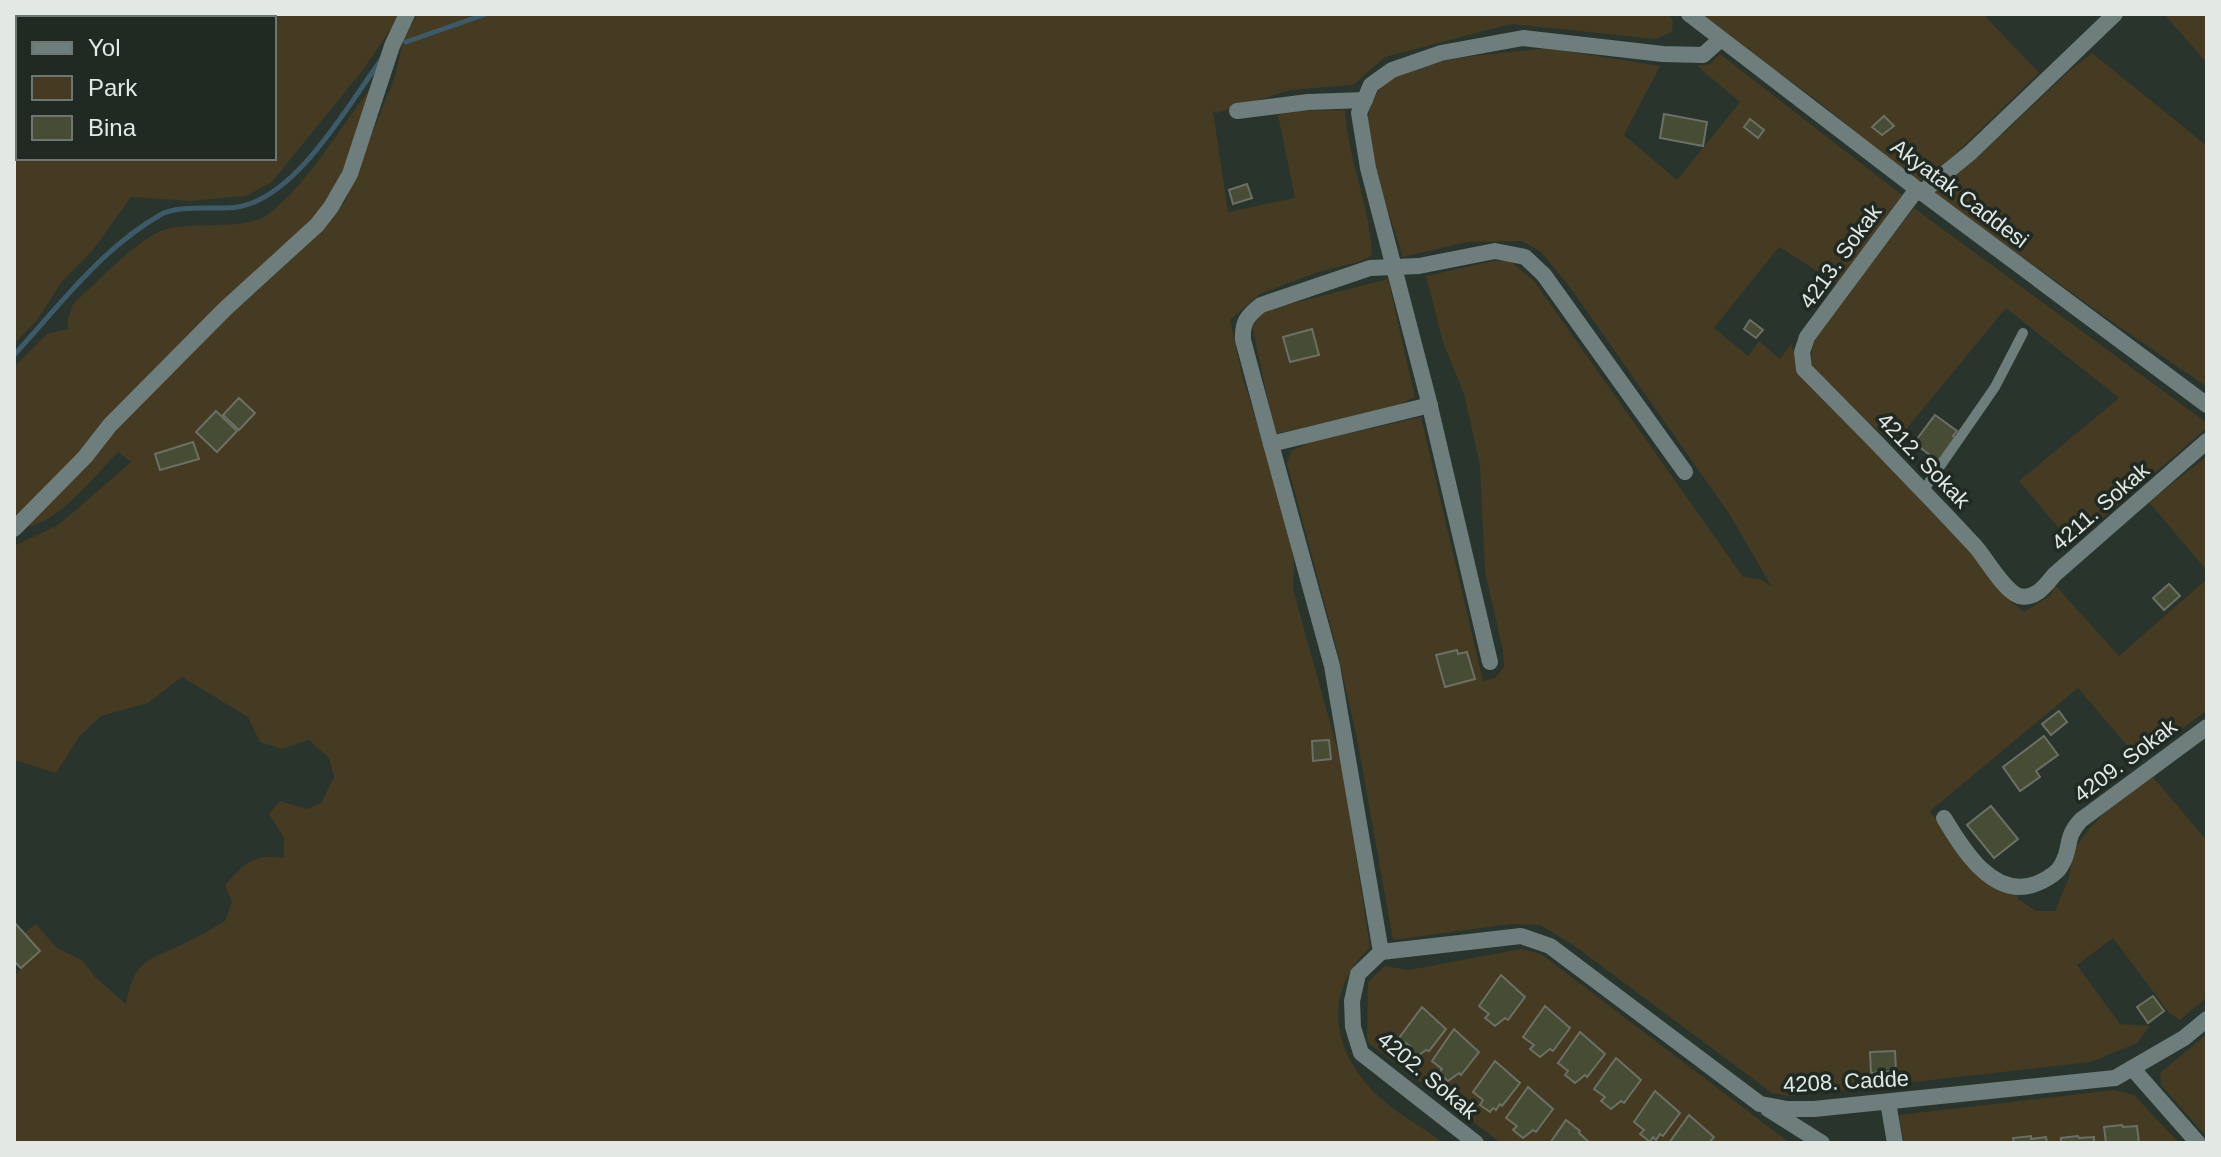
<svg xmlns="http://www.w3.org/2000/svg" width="2221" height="1157" viewBox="0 0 2221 1157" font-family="Arial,sans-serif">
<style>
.green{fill:#453a22}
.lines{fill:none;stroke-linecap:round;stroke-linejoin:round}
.stream{stroke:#3c5a67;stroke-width:5}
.building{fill:#464d34;stroke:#6c7064;stroke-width:2}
.lane{stroke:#6e7e7c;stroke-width:10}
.street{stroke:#6e7e7c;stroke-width:16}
.labels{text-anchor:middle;stroke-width:7;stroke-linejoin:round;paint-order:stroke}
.street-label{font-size:22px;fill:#e2e9e5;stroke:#202a23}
</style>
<rect width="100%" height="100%" fill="#29342d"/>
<g class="green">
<path d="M14 14H109V18H18V158H274V18H160L162 14H401L362 71 272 182 246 196 190 201 131 197 93 250 63 280 37 320 14 344Z"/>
<path d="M418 14H1667L1673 20 1672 32 1655 39 1511 24 1385 57 1353 85 1290 90 1217 113 1213 111 1228 212 1295 198 1278 115 1293 111 1345 110C1348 160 1370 205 1372 255L1362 261 1315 273 1260 294 1230 320 1242 375 1270 465 1294 559 1293 589 1341 762 1370 947C1323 992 1331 1048 1374 1092 1394 1112 1422 1127 1444 1143H14V975L40 951 24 933 36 924 57 948 83 961 94 976 126 1004C135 958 148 961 185 943 199 937 212 928 225 921L232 902 225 885C244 864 253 853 284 858V838L269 814 280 801 307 809 321 803 334 777 329 758 309 740 282 749 260 742 248 717 182 677 148 703 101 716 79 737 56 773 14 760V546L56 526 69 516 131 462 118 452C91 479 61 522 22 528L124 417 345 202 395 76 404 37Z"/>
<path d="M1698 14H1983L2039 73 1946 163 1925 180H1913L1819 102Z"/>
<path d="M2164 14H2207V63Z"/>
<path d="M1546 48 1660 66 1624 135 1677 180 1740 102 1697 66 1710 64 1720 54 1902 195 1838 284 1779 247 1714 328 1748 356 1759 341 1780 359 1791 344 1800 373 1965 543 2007 598 2024 612 2051 595 2054 584 2119 656 2207 579V710L2140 761 2078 688 1930 811 1971 870 2017 892 2018 899 2036 911H2055L2069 877 2074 849 2089 829 2107 810 2153 777 2207 841V997L2180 1020 2169 1013 2113 938 2077 965 2120 1024 2150 1026 2137 1043 2091 1062 1789 1096 1772 1093 1572 944 1540 925 1511 924 1393 940 1357 739 1338 654 1287 463 1291 451 1311 442 1421 417 1483 681 1495 678 1504 667 1503 651 1485 572 1480 466 1464 394 1443 342 1426 276 1493 261H1510L1534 281 1743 577 1760 579 1772 587 1728 512 1569 286 1541 252 1522 241 1467 242 1403 257C1393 223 1366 154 1368 121 1369 106 1377 88 1390 80 1429 56 1500 54 1546 48Z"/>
<path d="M2092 53 2207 146V387L2108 319 1931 191 2008 129 2070 70Z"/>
<path d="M372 86 360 139 323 210 14 519V367L47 334 68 329V318L73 304C96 284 136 239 164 230 192 221 245 231 267 215 307 186 341 126 372 86Z"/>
<path d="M1914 208 2207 423V428L2072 544 2019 481 2119 398 2006 308 1894 444 1834 394 1811 368 1812 340Z"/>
<path d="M1388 279 1415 397 1399 405 1275 434 1252 325 1258 312Z"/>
<path d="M2207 456V571L2149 502Z"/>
<path d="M1521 949 1541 954 1790 1143H1501L1367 1042 1368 982 1385 966 1409 970Z"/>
<path d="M2207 1034V1137L2161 1085 2160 1073Z"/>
<path d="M2114 1090 2134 1095 2179 1143H1904L1899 1115Z"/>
</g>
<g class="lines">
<g class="stream">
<path d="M406 42 486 14"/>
<path d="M14 355C59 306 101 249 160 215 178 204 217 210 238 207 297 197 348 105 381 60"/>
</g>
</g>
<g class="building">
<path d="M1664 114 1707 122 1703 146 1660 138Z"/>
<path d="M1884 116 1894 126 1882 135 1872 127Z"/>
<path d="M1750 119 1764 130 1758 138 1744 127Z"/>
<path d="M1247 184 1252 198 1233 204 1229 190Z"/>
<path d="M1750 320 1763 330 1756 338 1744 329Z"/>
<path d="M1312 329 1319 355 1290 362 1283 337Z"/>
<path d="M239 398 255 413 239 430 223 415Z"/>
<path d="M216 411 237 431 217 452 196 432Z"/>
<path d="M1935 415 1957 431 1953 436 1955 438 1938 461 1914 443Z"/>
<path d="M193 442 199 459 160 470 155 454Z"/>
<path d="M2169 584 2180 596 2164 610 2153 598Z"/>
<path d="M1457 650 1458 654 1467 652 1475 679 1445 687 1436 655Z"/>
<path d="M2059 711 2067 722 2051 735 2042 724Z"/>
<path d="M2044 736 2058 755 2036 771 2040 777 2020 791 2003 767Z"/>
<path d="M1329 740 1331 759 1313 761 1312 741Z"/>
<path d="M1991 806 2018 839 1994 858 1967 825Z"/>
<path d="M14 922 40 951 21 968 14 961Z"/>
<path d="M1501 975 1525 997 1508 1020 1505 1018 1495 1026 1485 1018 1489 1014 1479 1006Z"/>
<path d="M2153 996 2164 1011 2148 1023 2137 1007Z"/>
<path d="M1545 1006 1570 1028 1553 1051 1550 1049 1540 1057 1530 1049 1534 1045 1523 1037Z"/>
<path d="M1422 1007 1446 1029 1429 1051 1426 1050 1416 1057 1406 1050 1410 1046 1399 1038Z"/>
<path d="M1454 1029 1479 1052 1461 1075 1459 1073 1448 1081 1439 1073 1442 1069 1432 1061Z"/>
<path d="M1580 1032 1605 1054 1587 1077 1585 1075 1575 1083 1565 1075 1568 1071 1558 1063Z"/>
<path d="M1895 1051 1896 1071 1871 1073 1870 1052Z"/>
<path d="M1616 1058 1641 1080 1624 1103 1621 1101 1611 1109 1601 1101 1605 1097 1594 1089Z"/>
<path d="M1495 1061 1520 1083 1502 1106 1500 1104 1496 1110 1493 1108 1490 1112 1480 1105 1483 1100 1473 1092Z"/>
<path d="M1528 1087 1553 1109 1536 1132 1533 1130 1523 1138 1513 1130 1517 1126 1506 1118Z"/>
<path d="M1655 1091 1680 1113 1663 1136 1660 1134 1656 1140 1653 1137 1650 1142 1640 1134 1644 1130 1634 1122Z"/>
<path d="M1689 1115 1714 1137 1709 1143H1669Z"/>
<path d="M1566 1120 1580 1131 1579 1133 1590 1143H1550Z"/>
<path d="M2122 1125 2123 1127 2137 1126 2139 1143H2106L2104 1127Z"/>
<path d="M2031 1136V1139L2046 1137 2047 1143H2014L2013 1138Z"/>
<path d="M2078 1136 2079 1138 2094 1137V1143H2061V1138Z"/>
</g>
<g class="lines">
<path class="lane" d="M1923 491 1995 387 2023 333"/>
<g class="street">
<path d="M1689 14 1917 189 2207 405"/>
<path d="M1237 111 1308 102 1365 100"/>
<path d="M1917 189 1807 337 1802 352 1804 369C1862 427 1919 486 1975 546 1986 558 2004 591 2019 596 2035 600 2045 586 2054 575L2207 441"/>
<path d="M1921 193 1970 153 2115 14"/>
<path d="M1430 405 1271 444 1243 340C1242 322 1247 316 1261 305L1370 268 1419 266 1495 251 1525 257 1544 275 1685 472"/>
<path d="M1271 444 1332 666 1381 952"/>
<path d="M14 529 85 457 110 425 225 309 317 225 331 207 350 174 392 46 407 14"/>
<path d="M1490 662 1428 398 1368 168 1359 113 1371 85 1392 70 1441 53 1523 38 1663 54 1703 55 1721 39"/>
<path d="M1944 818C1962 848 1994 902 2038 883 2047 879 2058 873 2062 864 2072 847 2064 838 2081 820L2207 727"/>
<path d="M1381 952 1521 936 1550 946 1760 1104 1787 1109H1814L2115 1078 2184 1038 2207 1019"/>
<path d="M1381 952 1358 974 1352 1001 1353 1027 1361 1053 1476 1143"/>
<path d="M2132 1068 2198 1143"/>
<path d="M1888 1102 1895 1143"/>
<path d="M1768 1109 1822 1143"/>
</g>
</g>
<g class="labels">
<g class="street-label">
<text transform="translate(1960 193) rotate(37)" y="8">Akyatak Caddesi</text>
<text transform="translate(1840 256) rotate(-54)" y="8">4213. Sokak</text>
<text transform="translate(1924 460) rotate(46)" y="8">4212. Sokak</text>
<text transform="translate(2100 506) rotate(-41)" y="8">4211. Sokak</text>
<text transform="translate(2125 760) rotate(-37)" y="8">4209. Sokak</text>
<text transform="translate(1428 1075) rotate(40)" y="8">4202. Sokak</text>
<text transform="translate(1846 1081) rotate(-3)" y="8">4208. Cadde</text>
</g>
</g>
<rect width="2221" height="1157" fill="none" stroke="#e2e9e5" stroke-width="32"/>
<rect x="16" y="16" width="260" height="144" fill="#202a23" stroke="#6e7671" stroke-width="2"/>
<rect x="32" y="42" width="40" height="12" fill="#6e7e7c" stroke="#6e7671" stroke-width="2"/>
<text x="88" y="56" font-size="24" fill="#e2e9e5">Yol</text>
<rect x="32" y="76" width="40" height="24" fill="#453a22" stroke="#6e7671" stroke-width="2"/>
<text x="88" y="96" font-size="24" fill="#e2e9e5">Park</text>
<rect x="32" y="116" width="40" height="24" fill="#464d34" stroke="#6e7671" stroke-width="2"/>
<text x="88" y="136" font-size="24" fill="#e2e9e5">Bina</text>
</svg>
